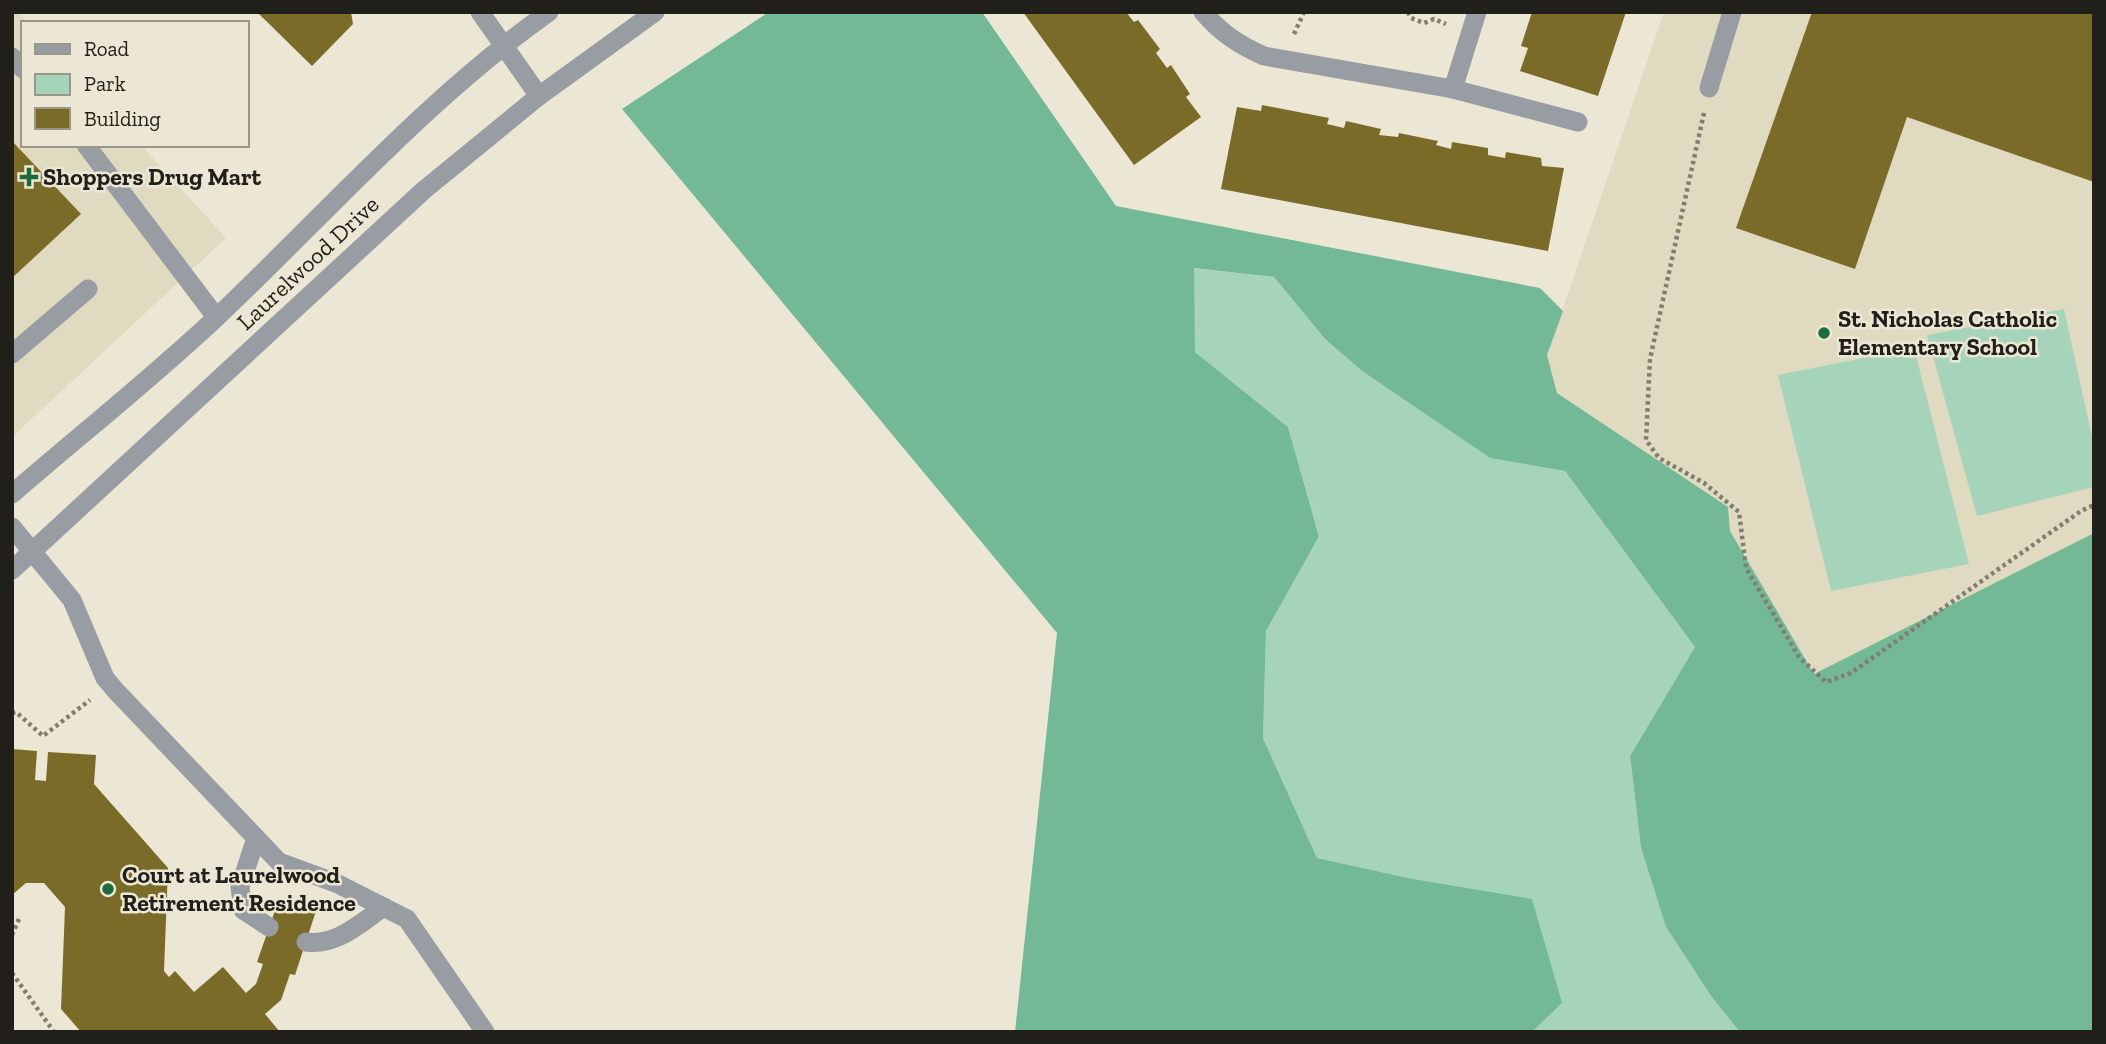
<svg xmlns="http://www.w3.org/2000/svg" width="2106" height="1044" viewBox="0 0 2106 1044" font-family="'Zilla Slab',serif">
<style>
.built{fill:#e0dac1}
.green{fill:#a6d4ba}
.forest{fill:#73b995}
.building{fill:#7a6c28}
.lines{fill:none;stroke-linecap:round;stroke-linejoin:round}
.path{stroke:#807d71;stroke-width:4.5;stroke-dasharray:3.5 3.5;stroke-linecap:butt}
.service{stroke:#979da3;stroke-width:19}
.minor{stroke:#979da3;stroke-width:19}
.tertiary{stroke:#979da3;stroke-width:19}
.poi-dot{fill:#1d6b3a;stroke:#ebe7d4;stroke-width:2.5}
.labels{text-anchor:middle;stroke-width:5;stroke-linejoin:round;paint-order:stroke}
.poi-label{font-size:24px;font-weight:bold;fill:#211f19;stroke:#ebe7d4;text-anchor:start}
.street-label{font-size:24px;fill:#211f19;stroke:#ebe7d4}
</style>
<rect width="100%" height="100%" fill="#ebe7d4"/>
<g class="built">
<path d="M12 12H18L28 23H23V145H141L226 238 12 437Z"/>
<path d="M1664 12H2094V533L1814 674 1730 531 1728 507 1557 393 1547 355Z"/>
</g>
<g class="green">
<path d="M1193 268 1274 277 1325 339 1362 371 1490 458 1565 471 1695 647 1630 756 1641 848 1666 927 1711 996 1740 1032H1532L1562 1003 1413 879 1317 858 1263 738 1266 631 1319 535 1288 427 1195 352Z"/>
<path d="M2064 309 2094 446V487L1977 516 1927 335Z"/>
<path d="M1914 348 1969 564 1831 591 1778 375Z"/>
</g>
<path class="forest" d="M769 12H982L1116 206 1540 288 1563 311 1547 355 1557 393 1728 507 1730 531 1814 674 2094 533V1032H1740L1711 996 1666 927 1641 848 1630 756 1695 647 1565 471 1490 458 1362 371 1325 339 1274 277 1194 268 1195 352 1288 427 1319 536 1266 631 1263 738 1317 858 1413 879 1532 899 1562 1003 1532 1032H1015L1057 633 622 109Z"/>
<g class="building">
<path d="M257 12H351L353 24 312 66Z"/>
<path d="M1023 12H1126L1134 22 1138 20 1160 49 1156 53 1167 68 1171 65 1190 94 1186 97 1201 117 1134 165Z"/>
<path d="M1532 12H1626L1598 96 1520 71 1528 48 1521 46Z"/>
<path d="M1812 12H2094V182L1907 117 1855 269 1736 228Z"/>
<path d="M1262 105 1329 118 1327 124 1344 128 1346 121 1381 129 1379 135 1398 137 1399 133 1438 141 1436 145 1451 149 1452 142 1488 148V155L1505 158 1506 152 1541 158 1542 166 1564 168 1548 251 1221 189 1237 107 1261 111Z"/>
<path d="M12 141 81 214 12 278Z"/>
<path d="M12 749 37 751 35 780 46 781 48 752 96 755 94 784 168 868 164 971 169 977 175 971 194 992 223 967 246 993 256 984 263 964 257 962 279 899 316 911 295 975 290 974 281 1000 265 1014 280 1032H81L61 1009 65 907 44 883H26L12 895Z"/>
</g>
<g class="lines">
<g class="path">
<path d="M1408 12 1411 18 1424 23 1434 19 1446 24"/>
<path d="M1294 34 1304 12"/>
<path d="M1704 113 1650 359 1646 440 1659 458 1704 483 1739 512 1746 568 1799 657 1826 682 1851 673 2081 511 2094 505"/>
<path d="M12 713 16 712 43 736 90 700"/>
<path d="M12 935 19 919"/>
<path d="M12 973 54 1032"/>
</g>
<g class="service">
<path d="M1203 12C1221 33 1239 45 1264 56L1453 89 1477 12"/>
<path d="M12 57 23 69"/>
<path d="M1709 88 1732 12"/>
<path d="M1453 89 1578 122"/>
<path d="M86 145 216 317"/>
<path d="M12 354 88 289"/>
<path d="M12 527 72 600 105 678 115 690 279 862 336 883 407 919 485 1032"/>
<path d="M256 838 240 887 243 910 269 927"/>
<path d="M306 942C337 946 359 924 384 907"/>
</g>
<path class="minor" d="M480 12 539 96"/>
<g class="tertiary">
<path d="M12 494C80 435 151 379 217 317 326 214 426 99 549 12"/>
<path d="M12 570 424 190 539 96 655 12"/>
</g>
</g>
<g class="poi-dot">
<path d="M25.5 166.5h7v7h7v7h-7v7h-7v-7h-7v-7h7z"/>
<circle cx="1824" cy="333" r="7"/>
<circle cx="108" cy="889" r="7"/>
</g>
<g class="labels">
<g class="poi-label">
<text x="43" y="185">Shoppers Drug Mart</text>
<text x="1838" y="327">St. Nicholas Catholic<tspan x="1838" dy="28">Elementary School</tspan></text>
<text x="122" y="883">Court at Laurelwood<tspan x="122" dy="28">Retirement Residence</tspan></text>
</g>
<g class="street-label">
<text transform="translate(308 263) rotate(-43)" y="8">Laurelwood Drive</text>
</g>
</g>
<rect width="2106" height="1044" fill="none" stroke="#211f19" stroke-width="28"/>
<rect x="21" y="21" width="228" height="126" fill="#ebe7d4" stroke="#9a9789" stroke-width="2"/>
<rect x="35" y="44" width="35" height="10" fill="#979da3" stroke="#9a9789" stroke-width="2"/>
<text x="84" y="56" font-size="21" fill="#211f19">Road</text>
<rect x="35" y="74" width="35" height="21" fill="#a6d4ba" stroke="#9a9789" stroke-width="2"/>
<text x="84" y="91" font-size="21" fill="#211f19">Park</text>
<rect x="35" y="108" width="35" height="21" fill="#7a6c28" stroke="#9a9789" stroke-width="2"/>
<text x="84" y="126" font-size="21" fill="#211f19">Building</text>
</svg>
